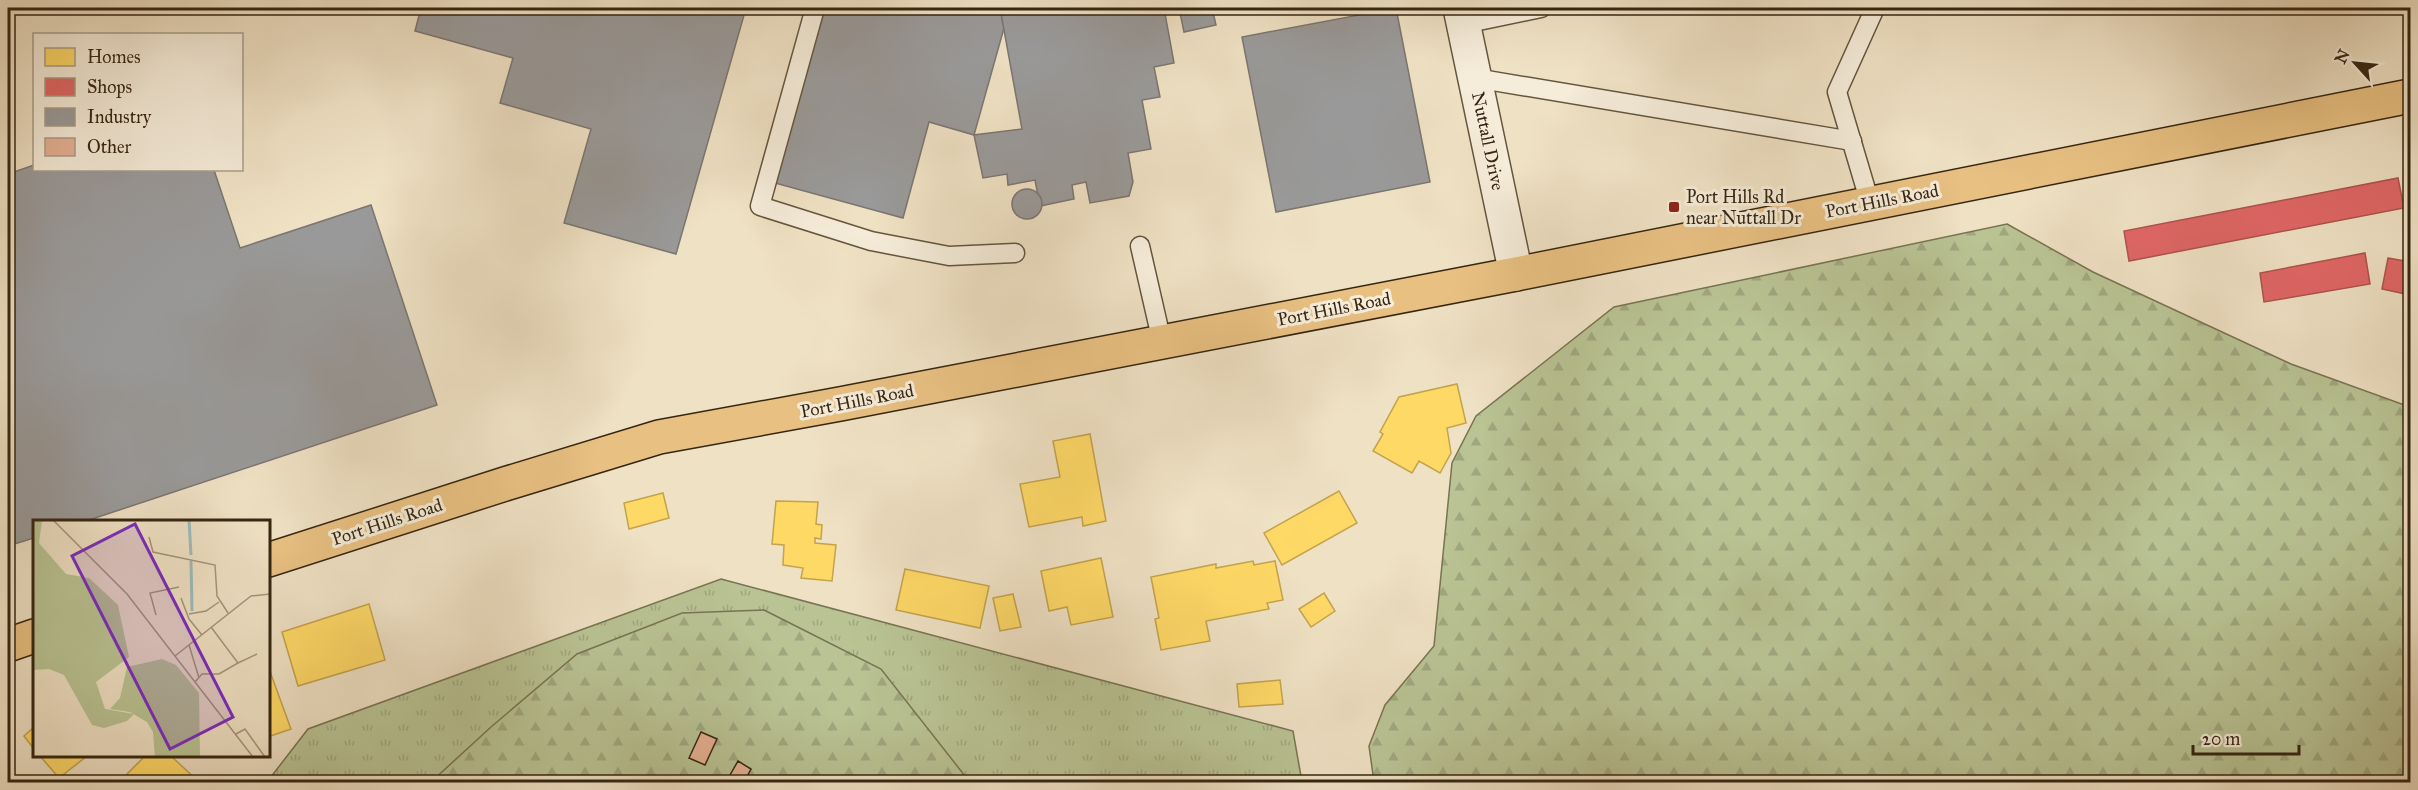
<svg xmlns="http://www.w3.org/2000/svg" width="2418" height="790" viewBox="0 0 2418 790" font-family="'IM FELL Great Primer',serif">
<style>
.grass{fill:url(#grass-tufts);stroke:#787452;stroke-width:1.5}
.forest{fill:url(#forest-firs);stroke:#787452;stroke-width:1.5}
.homes{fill:#ffd966;stroke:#c3a34c;stroke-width:1.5}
.shops{fill:#e06666;stroke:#ad534c;stroke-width:1.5}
.industry{fill:#999;stroke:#7b7670;stroke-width:1.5}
.building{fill:#e5b194;stroke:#362611;stroke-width:1.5}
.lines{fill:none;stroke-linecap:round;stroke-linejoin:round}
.service-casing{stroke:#64553e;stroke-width:21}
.minor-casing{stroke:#64553e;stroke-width:36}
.trunk-casing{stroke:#362611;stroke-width:36}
.service{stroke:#f5ecd9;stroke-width:18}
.minor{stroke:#f5ecd9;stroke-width:33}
.trunk{stroke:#e8c082;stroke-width:33}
.poi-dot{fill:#8f2418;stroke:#f5ecd9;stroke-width:2}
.labels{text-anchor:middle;stroke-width:6;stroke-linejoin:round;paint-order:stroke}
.street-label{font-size:18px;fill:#362611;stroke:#f5ecd9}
.poi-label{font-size:18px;fill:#362611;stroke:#f5ecd9;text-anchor:start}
.inset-river{fill:none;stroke:#9cbcbc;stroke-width:3}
.inset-road{fill:none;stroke:#a5967c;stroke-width:1.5}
.view{fill:#7b2cbf;fill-opacity:0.15;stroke:#7b2cbf;stroke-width:3}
.inset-edge{fill:none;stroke:#362611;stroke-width:3}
</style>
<defs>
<pattern id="grass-tufts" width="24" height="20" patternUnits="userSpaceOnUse" patternTransform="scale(1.5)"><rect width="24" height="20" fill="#b9c394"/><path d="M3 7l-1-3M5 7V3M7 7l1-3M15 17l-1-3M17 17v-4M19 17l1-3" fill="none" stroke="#a0a77f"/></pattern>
<pattern id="forest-firs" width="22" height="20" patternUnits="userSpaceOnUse" patternTransform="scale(1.5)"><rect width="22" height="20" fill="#b9c394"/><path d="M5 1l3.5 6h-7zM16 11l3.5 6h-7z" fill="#a0a77f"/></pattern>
</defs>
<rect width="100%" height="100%" fill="#efe1c4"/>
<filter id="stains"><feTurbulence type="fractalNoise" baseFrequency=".00333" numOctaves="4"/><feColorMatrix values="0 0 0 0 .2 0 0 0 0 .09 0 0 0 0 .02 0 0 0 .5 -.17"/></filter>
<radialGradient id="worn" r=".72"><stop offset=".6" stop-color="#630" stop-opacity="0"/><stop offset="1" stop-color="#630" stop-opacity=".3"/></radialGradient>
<path class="grass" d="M721 579 1293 731 1302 782H267L308 729Z"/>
<g class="forest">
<path d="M2007 224 2093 272 2291 364 2410 407V782H1374L1369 746 1385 705 1434 646 1452 463 1476 416 1614 307Z"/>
<path d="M764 610 881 669 965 776 966 782H431L491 727 577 654 682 613Z"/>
</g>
<g class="homes">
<path d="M1457 384 1466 423 1447 428 1451 453 1440 473 1419 461 1412 473 1373 451 1383 434 1380 432 1399 397Z"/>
<path d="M1090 434 1106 521 1083 526 1082 517 1029 527 1020 484 1060 477 1053 441Z"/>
<path d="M1339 491 1357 523 1282 565 1264 533Z"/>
<path d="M663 493 669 518 629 529 624 503Z"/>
<path d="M776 501 818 502 816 524 822 525 821 539 815 538V543L836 545 832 581 801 578 803 568 783 565 784 545 772 544Z"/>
<path d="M1101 558 1113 617 1071 625 1067 607 1049 611 1041 571Z"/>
<path d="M1253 561 1254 565 1275 561 1283 600 1267 603 1269 609 1206 621 1210 641 1161 650 1155 619 1159 618 1151 577 1216 564V568Z"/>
<path d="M905 569 989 586 980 628 896 610Z"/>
<path d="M1324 593 1335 611 1311 627 1299 609Z"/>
<path d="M1013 594 1021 627 1000 631 993 598Z"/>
<path d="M369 604 385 660 298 686 282 632Z"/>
<path d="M268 666 291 729 268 737Z"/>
<path d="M1280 680 1283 704 1239 707 1237 684Z"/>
<path d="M34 727V749L24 736Z"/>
<path d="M40 756H87L59 778Z"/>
<path d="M145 756H171L199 782H136L127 774Z"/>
</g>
<g class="shops">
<path d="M2398 178 2404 208 2129 261 2124 231Z"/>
<path d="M2365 253 2370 284 2264 302 2260 273Z"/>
<path d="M2388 258 2410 262V295L2382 289Z"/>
</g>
<g class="industry">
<path d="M421 8H746L676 254 564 223 591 129 500 103 513 58 415 31Z"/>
<path d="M824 8H1000L1004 28 974 135 929 122 903 218 775 183Z"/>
<path d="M1000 8H1121L1122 10 1164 8 1174 63 1154 67 1160 97 1142 100 1151 149 1128 153 1133 182 1129 196 1090 203 1086 182 1072 185 1074 199 1040 206 1035 180 1008 185 1007 174 983 178 974 135 1022 129Z"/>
<path d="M1179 8H1212L1216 25 1184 32Z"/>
<path d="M1396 8 1430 182 1276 212 1242 37Z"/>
<path d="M34 165V170H214L240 248 371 205 437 405 83 522H34V538L8 546V174Z"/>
<circle cx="1027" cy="204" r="15"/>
</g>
<g class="building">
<path d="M701 732 717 739 705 765 689 758Z"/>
<path d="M738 761 751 769 744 782H726Z"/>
</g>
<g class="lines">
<g class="service-casing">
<g id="service">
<path d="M815 8 760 206 871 241 949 256 1015 253"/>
<path d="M1464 24 1541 8"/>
<path d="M1475 78 1852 141"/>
<path d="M1870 203 1837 92 1875 8"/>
<path d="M1140 246 1162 342"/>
</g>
</g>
<g class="minor-casing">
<path id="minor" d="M1460 8 1516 274"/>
</g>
<g class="trunk-casing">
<g id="trunk">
<path d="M268 560 508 483 659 437 840 404 1516 274 2410 96"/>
<path d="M8 645 34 636"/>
</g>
</g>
<use href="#service" class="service"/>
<use href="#minor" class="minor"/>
<use href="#trunk" class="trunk"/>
</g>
<rect class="poi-dot" x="1668" y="201" width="12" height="12" rx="3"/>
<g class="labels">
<g class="street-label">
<text transform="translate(1488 141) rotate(78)" y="6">Nuttall Drive</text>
<text transform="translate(1882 201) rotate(-11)" y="6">Port Hills Road</text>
<text transform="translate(1334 309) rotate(-11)" y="6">Port Hills Road</text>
<text transform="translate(857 401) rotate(-11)" y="6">Port Hills Road</text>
<text transform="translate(387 522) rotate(-18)" y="6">Port Hills Road</text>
</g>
<g class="poi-label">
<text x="1686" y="203">Port Hills Rd<tspan x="1686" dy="21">near Nuttall Dr</tspan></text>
</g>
</g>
<g transform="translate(33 520)">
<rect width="237" height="237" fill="#efe1c4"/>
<path d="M0 0H9L6 23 33 54 56 58 85 85 96 137 63 162 72 189 101 194 94 201 71 208 59 205 31 155 16 149 0 150Z" fill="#b9c394"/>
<path d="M23 48 39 64 81 83 85 102 74 117 67 114 65 90H54L31 99 22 94 20 75 11 58ZM129 139 143 145 166 173 167 237H122L120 212 114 202 97 192 77 189 87 178 94 147Z" fill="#b9c394"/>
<path class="inset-river" d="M156 0 158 35M158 41 159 91"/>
<path class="inset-road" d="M20 0 94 74 220 237M116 17 120 32 182 45 184 76 195 93M148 78 156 99 169 115M156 94 173 91 186 82M123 95 117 73 146 67M156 125 166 158M142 136 218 76 237 74M205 143 224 134M162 162 169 154H186L205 143 178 107M203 214 212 209 232 237"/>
<path class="view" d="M102 4 200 197 137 229 39 36Z"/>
<rect width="237" height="237" class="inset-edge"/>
</g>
<rect width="2418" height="790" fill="none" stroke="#efe1c4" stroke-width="30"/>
<rect x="9" y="9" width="2400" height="772" fill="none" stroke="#362611" stroke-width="3"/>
<rect x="15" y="15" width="2388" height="760" fill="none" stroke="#362611" stroke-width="1.5"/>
<rect x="33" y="33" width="210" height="138" fill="#f5ecd9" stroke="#a99d89" stroke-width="1.5"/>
<rect x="45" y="48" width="30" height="18" fill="#ffd966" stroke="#a99d89" stroke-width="1.5"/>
<text x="87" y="63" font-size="18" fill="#362611">Homes</text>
<rect x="45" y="78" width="30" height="18" fill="#e06666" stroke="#a99d89" stroke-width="1.5"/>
<text x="87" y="93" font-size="18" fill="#362611">Shops</text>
<rect x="45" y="108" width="30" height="18" fill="#999999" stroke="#a99d89" stroke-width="1.5"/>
<text x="87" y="123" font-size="18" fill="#362611">Industry</text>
<rect x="45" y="138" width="30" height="18" fill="#e5b194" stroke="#a99d89" stroke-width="1.5"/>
<text x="87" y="153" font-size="18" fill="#362611">Other</text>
<g transform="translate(2355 63) rotate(297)" stroke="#f5ecd9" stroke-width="4.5" paint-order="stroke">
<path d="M0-4.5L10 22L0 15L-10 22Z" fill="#362611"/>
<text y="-9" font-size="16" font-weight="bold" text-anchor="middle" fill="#362611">N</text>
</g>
<path d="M2193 745v9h106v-9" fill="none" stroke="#362611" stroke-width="3"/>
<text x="2202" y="745" font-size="18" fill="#362611" stroke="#f5ecd9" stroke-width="4.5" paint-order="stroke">20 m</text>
<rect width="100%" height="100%" filter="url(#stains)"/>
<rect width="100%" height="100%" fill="url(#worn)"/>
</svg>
